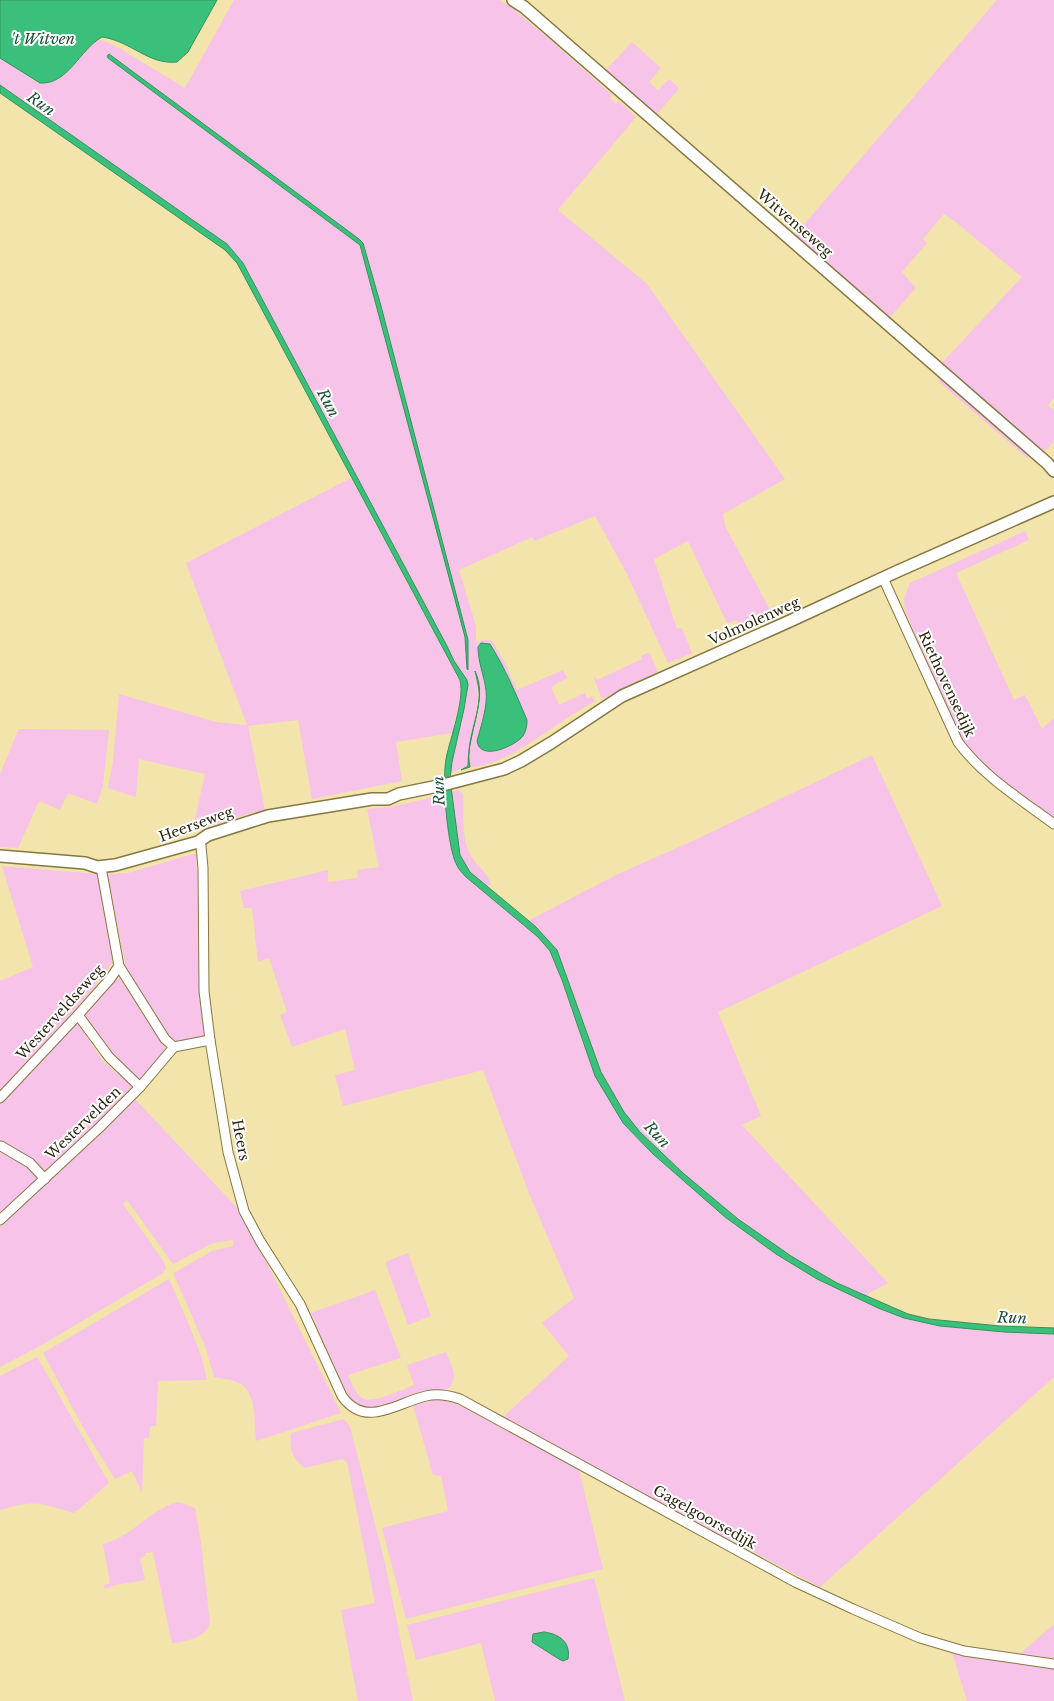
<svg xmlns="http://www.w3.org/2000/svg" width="1054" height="1701" viewBox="0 0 1054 1701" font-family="'Libre Baskerville',serif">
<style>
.green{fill:#f7c3e9;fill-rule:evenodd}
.water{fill:#3bc07b;stroke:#36915a}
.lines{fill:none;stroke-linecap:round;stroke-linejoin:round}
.street-casing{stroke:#857741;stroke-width:11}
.secondary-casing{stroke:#857741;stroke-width:14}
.street{stroke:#fff;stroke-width:9}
.secondary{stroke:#fff;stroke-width:11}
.labels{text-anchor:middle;stroke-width:4;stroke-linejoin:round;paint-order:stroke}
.street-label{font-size:14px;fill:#29240d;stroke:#fff}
.water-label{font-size:15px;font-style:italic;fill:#1c4f33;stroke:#fff}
</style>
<rect width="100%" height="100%" fill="#f2e4aa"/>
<g class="green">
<path d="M234 0H499L511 7 547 37 612 95 610 98 616 104 619 101 636 117 558 210 647 284 785 479 723 514 725 526 774 617 742 631 737 620 727 623 688 541 654 559 677 629 682 628 692 653 668 663 626 572 595 516 534 541 532 537 459 570 476 626V643L483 640 492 641 504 661 517 690 563 670 567 678 551 687 559 705 585 693 587 699 592 696 595 701C582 709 570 716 558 724 533 741 500 766 470 767 465 737 491 701 475 673 484 707 468 732 468 766L450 773 468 692 453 658 243 263 227 244 0 85V58L40 83 64 74 97 40 104 41 119 48 185 88ZM109 54 176 104V105L174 107 108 58 107 56ZM434 515 468 640V670L465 637 434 521 432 516ZM490 644 510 681 527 720 477 741 486 705 487 692 478 655Z"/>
<path d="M997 0H1054V398L1048 405 1054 411V441L1045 451 1039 452 940 365 1022 277 957 223 944 214 923 239 927 243 902 272 916 288 890 317 795 235Z"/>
<path d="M632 42 661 68 649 82 658 90 669 79 678 87V90L656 115 606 70Z"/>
<path d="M941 378 1031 456 1027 458 938 381Z"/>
<path d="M351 478 460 680 461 694 452 733 396 742 402 781 312 799 298 720 248 726 265 810 251 813 192 832 205 774 139 759 136 797 108 788 113 761 119 694 216 722 247 725 186 563Z"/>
<path d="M1025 531 1029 540 956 573 1014 700 1025 695 1042 729 1054 718V818L986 769 977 761 961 739 905 611 904 599 910 583Z"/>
<path d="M647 653 650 654 658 672 602 699 594 678 595 677 597 680 642 659 641 656Z"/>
<path d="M19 729 109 730 103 785 97 804 68 793 60 810 39 801 18 848 0 847V774Z"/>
<path d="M872 755 942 906 718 1012 761 1116 742 1125 888 1283 864 1296 810 1268 753 1231 683 1173 640 1132 624 1112 605 1081 557 950 542 933 528 921 616 875 699 838Z"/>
<path d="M459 790 463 794C464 812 461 835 469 852 474 864 487 871 491 884L487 887 467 868 460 855 451 792Z"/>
<path d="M446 794C448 822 446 855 466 877L538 937 550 951 562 980 595 1076 623 1123 653 1154 725 1217 776 1254 817 1279 836 1288 940 1326 1004 1332 1054 1334V1377L820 1587 667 1507 503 1417 569 1356 542 1323 574 1298 528 1191 483 1070 343 1106 335 1075 355 1070 345 1029 292 1047 280 1015 287 1012 269 958 258 962 252 908H244L240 891 328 870V882L358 878 357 870 379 867 367 809 391 807Z"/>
<path d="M196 853 199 930 205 1036C199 1040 183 1043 176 1041 172 1039 169 1035 166 1032L127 972 107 874 128 873Z"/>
<path d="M2 866 98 874 114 960 93 989 25 1066 0 1091V981L33 967Z"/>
<path d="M118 976 165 1047V1055L140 1081 108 1052 84 1015Z"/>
<path d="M76 1021 103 1061 133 1087 116 1106 0 1215V1103Z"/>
<path d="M134 1098 242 1213 341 1413 256 1441C254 1423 257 1395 241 1384 233 1379 222 1379 214 1377L205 1346 174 1275V1273L212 1251 233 1246V1240L213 1243 173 1264 127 1200 123 1204 164 1262 166 1268 163 1273 40 1346 0 1367V1227Z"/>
<path d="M408 1253 431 1316 408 1325 385 1262Z"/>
<path d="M169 1279 192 1332 203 1362 207 1380 158 1381 156 1426H150L149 1438H144L142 1493 132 1471 115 1479 84 1429 43 1353Z"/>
<path d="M375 1290 401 1358 348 1375C351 1382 356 1394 362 1398 371 1405 404 1389 414 1385L407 1365 446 1352C451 1365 460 1377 448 1389L428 1390 390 1405 366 1411 352 1403 344 1390 311 1313Z"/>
<path d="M37 1357 109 1483 78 1510 73 1513C39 1502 34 1500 0 1510V1376Z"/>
<path d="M440 1399 462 1406 579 1470 603 1569 406 1619 382 1528 448 1511 441 1476 433 1475 413 1405 428 1400Z"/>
<path d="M344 1419 350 1427 385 1563 413 1701H358L341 1610 375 1603 347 1462 342 1459 305 1468C292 1459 289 1448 291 1433Z"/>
<path d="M178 1502 195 1508 201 1543 210 1623C206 1637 186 1642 172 1643L153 1552 145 1553V1556L140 1558 145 1580 115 1585 105 1589 104 1585 110 1583 103 1544C132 1537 150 1509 178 1502Z"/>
<path d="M594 1578 625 1701H495L481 1643 416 1660 407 1625Z"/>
<path d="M1054 1624V1658L1020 1654Z"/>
<path d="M952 1652 964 1655 1054 1668V1701H967Z"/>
</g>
<g class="water">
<path d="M0 0H217L188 52 177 62C148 65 131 41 102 37 80 49 68 85 40 83L0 58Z"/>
<path d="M109 54 359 239 363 243 381 306 468 640V670L467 669 465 637 360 245 108 58 107 56Z"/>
<path d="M0 85 227 244 243 263 447 646 454 661 467 680 468 685 464 709 452 762 450 779 460 855 470 872 535 926 557 950 601 1072 624 1112 640 1132 683 1173 738 1219 791 1256 837 1283 908 1314 929 1319 1000 1326 1054 1328V1334L1004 1332 940 1326 904 1318 878 1308 817 1279 776 1254 725 1217 653 1154 623 1123 595 1076 562 980 550 951 538 937 466 877C461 872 457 867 455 861 447 840 442 781 446 759 450 738 465 700 460 680L237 263 225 250 0 93Z"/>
<path d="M481 643 490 644C505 668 516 694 527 720 527 726 526 731 523 736 515 746 480 762 477 741 481 726 488 706 486 690 484 675 478 662 478 647Z"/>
<path d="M475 671C490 703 463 735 470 767L461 770 468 766C468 741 477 722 479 699 480 690 477 680 475 671Z"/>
<path d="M544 1632C559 1634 571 1642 568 1659L563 1661 559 1659 532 1642 533 1634Z"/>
</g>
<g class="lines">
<g class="street-casing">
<g id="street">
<path d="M883 578 958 742C983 776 1020 799 1054 824"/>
<path d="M198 842 201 846 203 868 204 991 210 1040 228 1152 244 1211 260 1241 300 1304 342 1396C365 1429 396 1403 426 1396 438 1393 448 1395 460 1399L795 1582 853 1609 920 1638 964 1651 1054 1664"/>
<path d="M101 867 119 966 165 1039 174 1047"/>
<path d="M78 1015 109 1057 140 1087"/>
<path d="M0 1098 78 1015 110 979 119 966"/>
<path d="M1 1146 30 1163 45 1179"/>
<path d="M0 1220 99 1128 140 1087 174 1047 210 1040"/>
</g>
</g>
<g class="secondary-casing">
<g id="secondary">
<path d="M513 0 524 7 1047 463 1054 471"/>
<path d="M0 856 85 863 97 867 115 865 198 842 208 835 268 816 372 799H388L399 794 443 785 504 769 521 761 551 743 622 696 790 621 898 571 1054 502"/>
</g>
</g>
<use href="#street" class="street"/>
<use href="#secondary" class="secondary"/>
</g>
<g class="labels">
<g class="street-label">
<text transform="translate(795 223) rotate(41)" y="5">Witvenseweg</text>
<text transform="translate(754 621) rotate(-24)" y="5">Volmolenweg</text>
<text transform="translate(947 684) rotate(65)" y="5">Riethovensedijk</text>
<text transform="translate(196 824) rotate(-20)" y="5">Heerseweg</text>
<text transform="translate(60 1012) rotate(-48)" y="5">Westerveldseweg</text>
<text transform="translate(83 1123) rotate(-44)" y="5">Westervelden</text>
<text transform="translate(241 1140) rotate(79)" y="5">Heers</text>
<text transform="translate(705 1517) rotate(29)" y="5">Gagelgoorsedijk</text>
</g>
<g class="water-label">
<text x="43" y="44">'t Witven</text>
<text transform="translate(41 104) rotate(35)" y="5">Run</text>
<text transform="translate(328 403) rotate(62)" y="5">Run</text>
<text transform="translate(439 791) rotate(-93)" y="5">Run</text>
<text transform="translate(657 1135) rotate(47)" y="5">Run</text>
<text transform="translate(1012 1318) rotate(2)" y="5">Run</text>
</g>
</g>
</svg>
